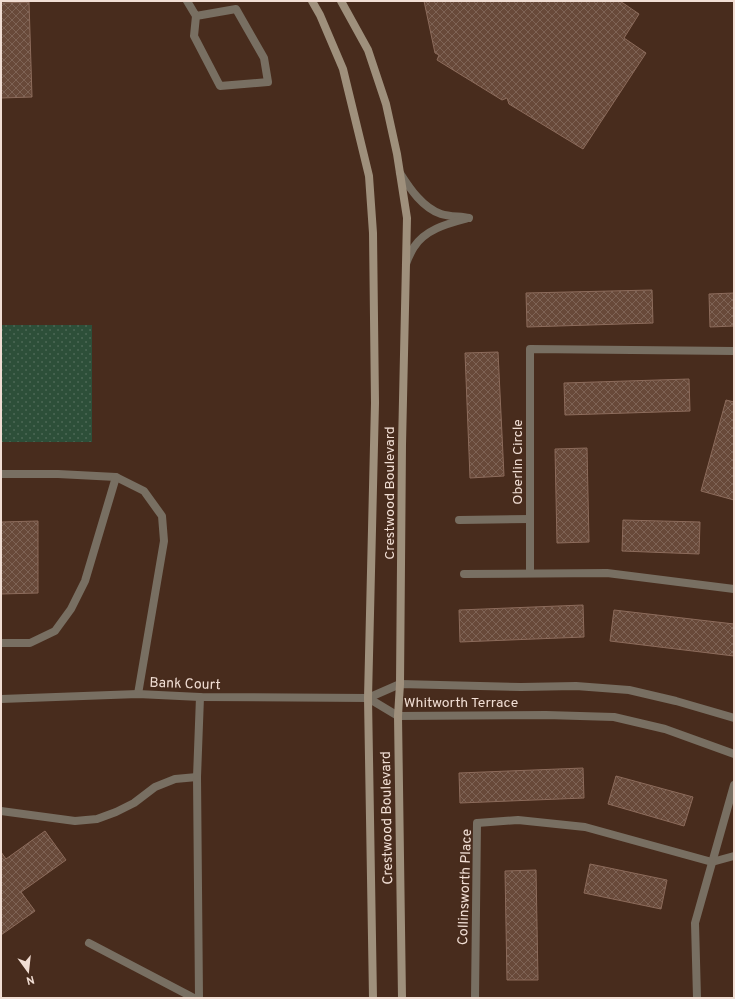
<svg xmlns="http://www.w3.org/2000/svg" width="735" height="999" viewBox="0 0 735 999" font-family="Overpass,sans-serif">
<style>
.grass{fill:url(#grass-dots)}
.building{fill:url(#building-cross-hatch);stroke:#8c6b5b}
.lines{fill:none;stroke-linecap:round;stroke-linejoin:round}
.lane{stroke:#786f62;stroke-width:8}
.street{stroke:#786f62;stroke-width:8}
.secondary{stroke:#9f907c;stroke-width:8}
.labels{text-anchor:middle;stroke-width:3;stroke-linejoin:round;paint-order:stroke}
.street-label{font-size:14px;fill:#f1ded4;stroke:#482c1d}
</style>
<defs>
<pattern id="grass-dots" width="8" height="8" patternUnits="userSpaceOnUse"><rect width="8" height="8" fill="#2d4f39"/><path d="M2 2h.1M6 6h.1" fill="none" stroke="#4c6855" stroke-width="1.8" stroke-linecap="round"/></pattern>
<pattern id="building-cross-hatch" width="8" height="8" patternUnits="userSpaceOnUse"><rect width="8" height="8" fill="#684939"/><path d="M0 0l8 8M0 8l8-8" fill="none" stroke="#7e6355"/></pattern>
</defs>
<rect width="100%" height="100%" fill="#482c1d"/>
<rect class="grass" x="1" y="325" width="91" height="117"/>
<g class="building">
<path d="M424 1H620L639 14 624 38 646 53 583 149 509 104 507 98 502 100 437 60 439 55 435 53Z"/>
<path d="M29 2 32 97 1 98V3Z"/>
<path d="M652 290 653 323 527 327 526 293Z"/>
<path d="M734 293V326L710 327 709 294Z"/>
<path d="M498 352 504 476 470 478 465 353Z"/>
<path d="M689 379 690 411 565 415 564 383Z"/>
<path d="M726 400 734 402V500L701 491Z"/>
<path d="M587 448 589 542 557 543 555 449Z"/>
<path d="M623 520 700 522 699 554 622 551Z"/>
<path d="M38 521V593L1 594V522Z"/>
<path d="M583 605 584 637 460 642 459 610Z"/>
<path d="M614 610 734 624V656L610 641Z"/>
<path d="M583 768 584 798 460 803 459 773Z"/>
<path d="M616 776 693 797 684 826 608 804Z"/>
<path d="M45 831 66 860 21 892 35 911 1 935V852L6 859Z"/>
<path d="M590 864 667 880 661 909 584 893Z"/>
<path d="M536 870 538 980H507L505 871Z"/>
</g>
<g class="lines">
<g class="lane">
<path d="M187 1 196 16 194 36 220 86 268 82 264 58 236 9 196 16"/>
<path d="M400 173C410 189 423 208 441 214 450 217 461 216 469 218"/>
<path d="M406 264C408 258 411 252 414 247 425 230 446 224 465 219"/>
<path d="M1 474H58L116 477 144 491 162 516 164 541 138 694"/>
<path d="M1 643H30L55 631 71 609 85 581 116 477"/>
<path d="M1 811 75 821 97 819 116 812 134 803 155 787 175 779 197 777"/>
<path d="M89 943 194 998"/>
<path d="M199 998 197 777 200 697"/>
</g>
<g class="street">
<path d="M459 520 530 519"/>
<path d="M530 573V349L734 351"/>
<path d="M464 574 607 573 734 589"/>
<path d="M368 698 398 716 546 715 614 717 665 729 734 754"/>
<path d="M1 699 138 694 200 697 368 698 400 684 521 687 576 686 629 690 676 701 734 718"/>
<path d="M475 998 477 823 518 820 585 827 712 862 734 856"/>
<path d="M697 998 695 923 734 785"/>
</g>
<g class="secondary">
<path d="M312 1 320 15 343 69 369 176 373 233 375 403 368 698 373 998"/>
<path d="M341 1 368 50 386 104 397 154 407 218 402 445 400 684 398 716 402 998"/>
</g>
</g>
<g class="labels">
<g class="street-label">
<text transform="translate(517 462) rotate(-90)" y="5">Oberlin Circle</text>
<text transform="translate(389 493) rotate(-90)" y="5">Crestwood Boulevard</text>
<text transform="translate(185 683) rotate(2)" y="5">Bank Court</text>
<text x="461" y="707">Whitworth Terrace</text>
<text transform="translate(386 818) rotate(-91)" y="5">Crestwood Boulevard</text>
<text transform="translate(464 887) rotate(-88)" y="5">Collinsworth Place</text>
</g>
</g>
<rect width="735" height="999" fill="none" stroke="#f1ded4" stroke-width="4"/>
<g transform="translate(28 971) rotate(165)" stroke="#482c1d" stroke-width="3" paint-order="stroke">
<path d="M0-3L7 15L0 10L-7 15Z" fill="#f1ded4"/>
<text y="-6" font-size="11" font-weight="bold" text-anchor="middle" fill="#f1ded4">N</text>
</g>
</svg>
